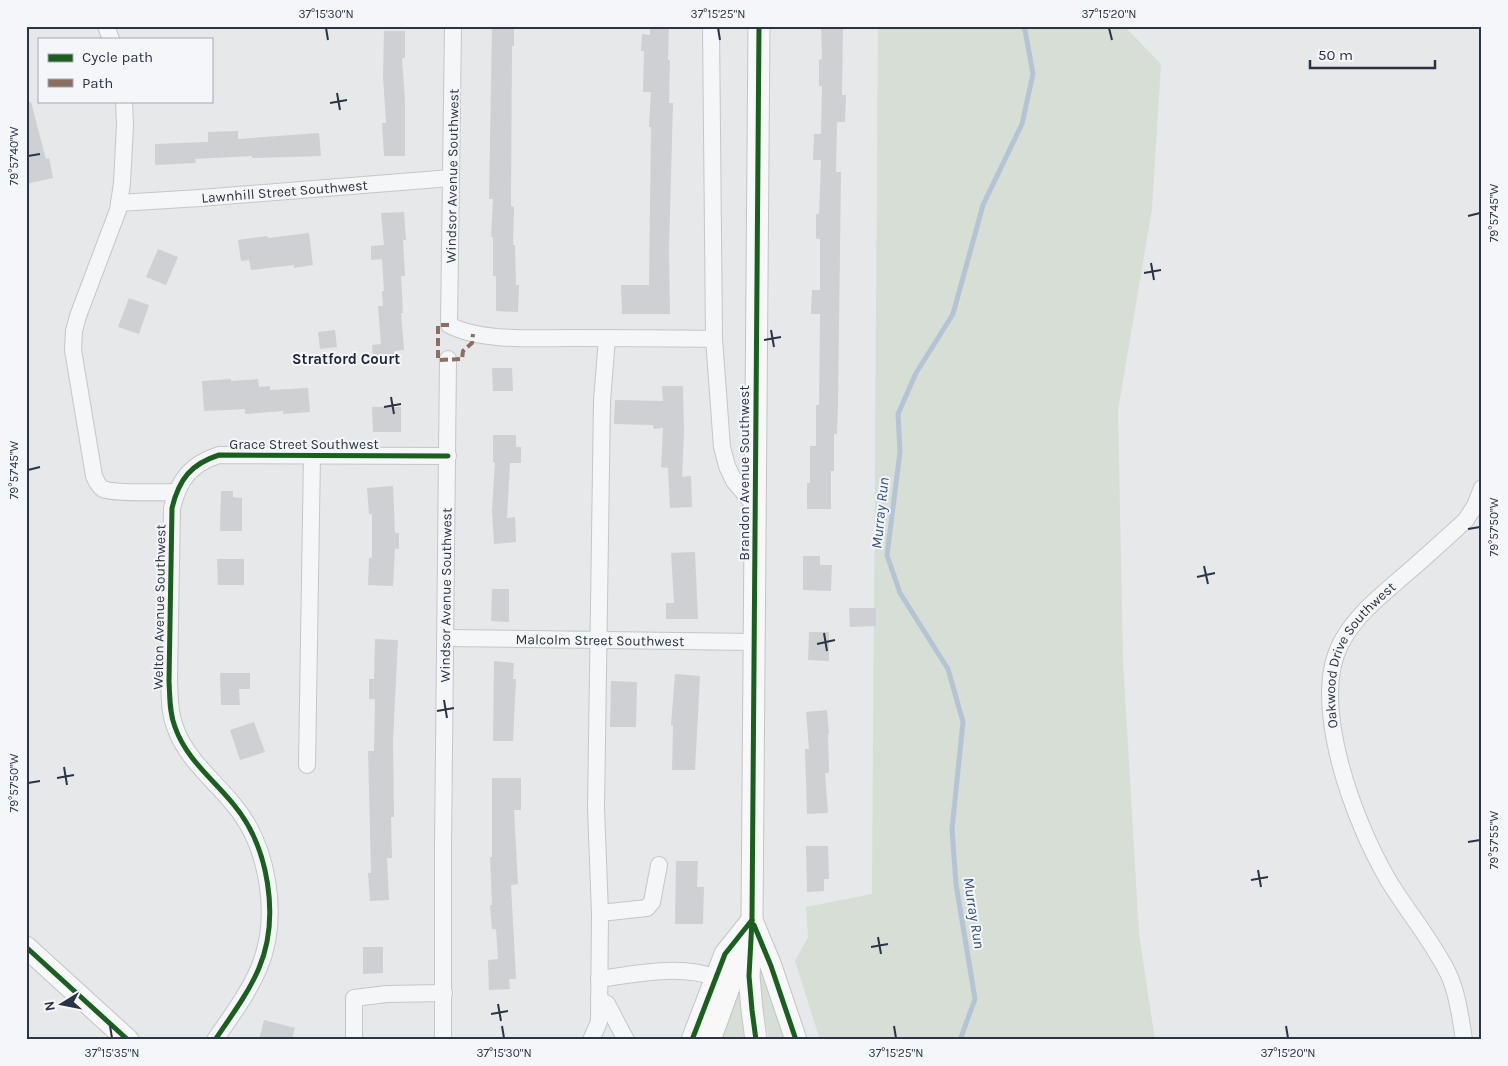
<svg xmlns="http://www.w3.org/2000/svg" width="1508" height="1066" viewBox="0 0 1508 1066" font-family="Karla,sans-serif">
<style>
.green{fill:#d6ded6}
.lines{fill:none;stroke-linecap:round;stroke-linejoin:round}
.stream{stroke:#b4c4d5;stroke-width:5}
.building{fill:#ced0d3}
.minor-casing{stroke:#c4c6c8;stroke-width:18}
.major-casing{stroke:#c2c5c8;stroke-width:23}
.minor{stroke:#f5f6f7;stroke-width:16}
.major{stroke:#f8f8f8;stroke-width:21}
.quiet{stroke:#8d6e63;stroke-width:4;stroke-dasharray:8 4;stroke-linecap:butt}
.cycleway-casing{stroke:#f4f6f9;stroke-width:8}
.cycleway{stroke:#1b5e20;stroke-width:5}
.ticks{fill:none;stroke:#2b3445;stroke-width:2}
.labels{text-anchor:middle;stroke-width:4;stroke-linejoin:round;paint-order:stroke}
.street-label{font-size:14px;fill:#2b3445;stroke:#f4f6f9}
.neighbourhood-label{font-size:15px;font-weight:bold;fill:#1d2536;stroke:#f4f6f9}
.water-label{font-size:15px;font-style:italic;fill:#34527a;stroke:#f4f6f9}
.neatline{fill:none;stroke:#2b3445;stroke-width:2}
.ticks-label{font-size:12px;text-anchor:middle;fill:#2b3445}
</style>
<rect width="100%" height="100%" fill="#e6e8ea"/>
<g class="green">
<path d="M878 26H1124L1161 64 1152 209 1118 410 1123 660 1139 934 1155 1040H820L795 961 808 937 806 907 872 894Z"/>
<path d="M758 962 786 1040H769L760 992Z"/>
<path d="M739 987 748 1040H720Z"/>
</g>
<g class="lines">
<path class="stream" d="M960 1040 975 999 956 884 952 829 963 722 948 669 900 593 887 555 900 452 898 414 916 373 953 314 983 205 1022 124 1033 74 1025 30 1023 26"/>
</g>
<g class="building">
<path d="M492 26H514V46H512L511 206 514 207 513 245H515L516 285H519L518 312 496 311V276H493V237H491L493 199H489Z"/>
<path d="M650 26H669L668 60H670L669 103H673L669 251 670 314H622L621 285H649L651 127H649L651 92H643L644 51H641L642 34 650 35Z"/>
<path d="M821 26H843L842 95H846L845 122H837L836 172H841L838 404 837 434H834V471H831V509H807V483H810V446H816V405H819L820 314H811L812 290H820V239H816V214H819L821 160H813L814 134H821L822 86H819V60L822 59Z"/>
<path d="M384 31H405V58H402L405 101V156H384L382 123H386L383 76Z"/>
<path d="M31 102 46 159 49 158 53 178 26 184V103Z"/>
<path d="M238 131V139L319 133 321 156 252 158V156L195 159 196 163 155 165V144L208 142V132Z"/>
<path d="M404 212 406 240H403L405 276H401L403 313H401L404 350 394 351 395 357 373 359 372 345 381 344 378 306H383L382 291H384L382 259 371 260V246L384 245 381 213Z"/>
<path d="M309 233 313 265 294 268V265L251 270 249 260 241 261 238 240 267 236 268 238Z"/>
<path d="M158 249 178 257 166 285 146 277Z"/>
<path d="M129 298 149 305 139 334 118 327Z"/>
<path d="M335 330 337 347 320 349 318 332Z"/>
<path d="M492 368H512L513 391H493Z"/>
<path d="M231 379V381L258 379 259 387 270 386V390L308 388 310 412 283 414V411L245 414V409L204 411 202 381Z"/>
<path d="M662 386H683L684 432 682 477 691 476 692 507 670 508 668 468 661 467 663 428 654 429 653 425 614 424 615 400 663 401Z"/>
<path d="M372 407H401V432H373Z"/>
<path d="M493 435H516V447H521V463H510L507 518 515 517 516 542 494 544 492 511 495 462H493Z"/>
<path d="M393 486 395 533H399V549H395L393 586 368 585 369 558H372V514H369L367 488Z"/>
<path d="M221 491H233V497L242 498V531H220Z"/>
<path d="M695 552 698 619H666V603H674L671 553Z"/>
<path d="M803 556H820V565H832L831 591 803 590Z"/>
<path d="M217 559H244V585H218Z"/>
<path d="M492 589H509V622L491 621Z"/>
<path d="M849 608H876V626L850 627Z"/>
<path d="M809 632H829V661L808 660Z"/>
<path d="M375 639 398 640 393 741 394 817H391L392 858H387L389 900 370 901 368 873H371L368 751H374L375 699H369V679H374Z"/>
<path d="M494 661 514 663 513 679H516L513 741H493Z"/>
<path d="M220 673H250V689H239L240 705H221Z"/>
<path d="M675 674 700 676 695 770H672L673 726 671 725Z"/>
<path d="M611 681 637 682 636 727H610Z"/>
<path d="M827 710 829 734H828L829 773H825L828 813 807 814 805 749H809L806 712Z"/>
<path d="M254 722 265 752 240 760 230 730Z"/>
<path d="M492 778H521V810H514L518 884 511 885 516 979H509L510 989 489 990 488 960 498 959 496 929H492L490 905H492L490 857H492Z"/>
<path d="M806 846H828L829 879H824V891L807 892Z"/>
<path d="M676 861H698L697 887H704L703 924H675Z"/>
<path d="M363 947H383V973L363 974Z"/>
<path d="M264 1020 295 1028 292 1040H259Z"/>
</g>
<g class="lines">
<g class="minor-casing">
<g id="minor">
<path d="M106 26 111 39"/>
<path d="M453 26 449 325C482 342 536 338 573 338 620 338 667 338 714 339"/>
<path d="M711 26 714 339 722 447 727 466 734 481 754 505"/>
<path d="M124 101 125 125 122 183 118 210 78 316 74 331 73 350 94 476C96 480 98 486 103 489 114 494 162 492 176 492"/>
<path id="s1" d="M119 203 200 198 451 178"/>
<path id="s2" d="M446 638 754 642"/>
<path d="M307 765 312 455"/>
<path d="M600 913 647 908 652 902 659 865"/>
<path d="M599 979C635 974 682 964 716 978"/>
<path d="M599 1000 607 1004 626 1040"/>
<path d="M215 1040C231 1016 248 994 259 968 280 918 269 847 234 805 213 779 186 759 175 727 169 712 170 696 169 681L172 508C179 479 191 464 219 455L448 456"/>
<path d="M354 1040V998L387 994 444 993"/>
<path id="s3" d="M443 1040V847L448 359"/>
<path d="M591 1040 599 1022 600 913 596 808 602 401 607 338"/>
<path id="s4" d="M1464 1040C1461 1020 1457 991 1448 973 1431 939 1406 910 1387 878 1355 823 1309 704 1341 643 1356 614 1384 593 1408 572 1428 555 1446 538 1465 521L1475 506 1482 488"/>
</g>
</g>
<g class="major-casing">
<g id="major">
<path d="M754 925 771 966 796 1040"/>
<path d="M26 947 128 1040"/>
<path d="M692 1040 725 954 752 920"/>
<path d="M710 1040 743 949"/>
<path d="M756 1040 752 1010 749 976 752 920 759 26"/>
</g>
</g>
<use href="#minor" class="minor"/>
<use href="#major" class="major"/>
<path class="quiet" d="M449 325H438V360L462 359 463 351 472 343 473 334"/>
<g class="cycleway-casing">
<g id="cycleway">
<path d="M754 925 771 966 796 1040"/>
<path d="M26 947 128 1040"/>
<path d="M215 1040C231 1016 248 994 259 968 280 918 269 847 234 805 213 779 186 759 175 727 169 712 170 696 169 681L172 508C179 479 191 464 219 455L448 456"/>
<path d="M692 1040 725 954 752 920"/>
<path d="M756 1040 752 1010 749 976 752 920 759 26"/>
</g>
</g>
<use href="#cycleway" class="cycleway"/>
</g>
<path class="ticks" d="M326 28 328 40M718 28 720 40M1109 28 1112 40M337 93 340 110M330 103 347 100M28 156 40 154M1468 216 1480 213M1151 263 1154 280M1144 273 1161 270M771 330 774 347M764 340 781 337M391 397 394 414M384 407 401 404M28 470 40 467M1468 529 1480 527M1204 566 1208 584M1197 577 1215 573M824 633 827 651M817 644 835 640M444 700 447 718M437 711 454 708M64 767 67 785M57 778 74 775M28 783 40 781M1468 842 1480 840M1258 870 1261 887M1251 880 1268 877M878 937 881 954M871 947 888 944M498 1004 501 1021M491 1014 508 1011M110 1026 112 1038M502 1026 504 1038M894 1026 896 1038M1286 1026 1288 1038"/>
<g class="labels">
<g class="street-label">
<text transform="translate(452 176) rotate(-89)" y="5">Windsor Avenue Southwest</text>
<text dy="5" stroke="none"><textPath href="#s1" startOffset="166">Lawnhill Street Southwest</textPath></text>
<text x="304" y="449">Grace Street Southwest</text>
<text transform="translate(744 473) rotate(-90)" y="5">Brandon Avenue Southwest</text>
<text dy="5" stroke="none"><textPath href="#s3" startOffset="445">Windsor Avenue Southwest</textPath></text>
<text transform="translate(159 607) rotate(-89)" y="5">Welton Avenue Southwest</text>
<text dy="5" stroke="none"><textPath href="#s2" startOffset="154">Malcolm Street Southwest</textPath></text>
<text dy="5" stroke="none"><textPath href="#s4" startOffset="425">Oakwood Drive Southwest</textPath></text>
</g>
<g class="neighbourhood-label">
<text x="346" y="364">Stratford Court</text>
</g>
<g class="water-label">
<text transform="translate(880 513) rotate(-84)" y="5">Murray Run</text>
<text transform="translate(974 913) rotate(81)" y="5">Murray Run</text>
</g>
</g>
<rect width="1508" height="1066" fill="none" stroke="#f4f6f9" stroke-width="55"/>
<rect x="38" y="38" width="175" height="65" fill="#f4f6f9" stroke="#a4a8b1"/>
<rect x="48" y="54" width="25" height="8" fill="#1b5e20" stroke="#a4a8b1"/>
<text x="82" y="62" font-size="15" fill="#2b3445">Cycle path</text>
<rect x="48" y="79" width="25" height="8" fill="#8d6e63" stroke="#a4a8b1"/>
<text x="82" y="88" font-size="15" fill="#2b3445">Path</text>
<g transform="translate(62 1004) rotate(260)" stroke="#f4f6f9" stroke-width="4" paint-order="stroke">
<path d="M0-4L9 19L0 12L-9 19Z" fill="#2b3445"/>
<text y="-8" font-size="14" font-weight="bold" text-anchor="middle" fill="#2b3445">N</text>
</g>
<path d="M1310 60v8h125v-8" fill="none" stroke="#2b3445" stroke-width="2.5"/>
<text x="1318" y="60" font-size="15" fill="#2b3445" stroke="#f4f6f9" stroke-width="4" paint-order="stroke">50 m</text>
<rect x="28" y="28" width="1452" height="1010" class="neatline"/>
<g class="ticks-label">
<text x="326" y="18">37°15'30"N</text>
<text x="718" y="18">37°15'25"N</text>
<text x="1109" y="18">37°15'20"N</text>
<text transform="translate(14 156) rotate(-90)" y="4">79°57'40"W</text>
<text transform="translate(1494 213) rotate(-90)" y="4">79°57'45"W</text>
<text transform="translate(14 470) rotate(-90)" y="4">79°57'45"W</text>
<text transform="translate(1494 527) rotate(-90)" y="4">79°57'50"W</text>
<text transform="translate(14 783) rotate(-90)" y="4">79°57'50"W</text>
<text transform="translate(1494 840) rotate(-90)" y="4">79°57'55"W</text>
<text x="112" y="1057">37°15'35"N</text>
<text x="504" y="1057">37°15'30"N</text>
<text x="896" y="1057">37°15'25"N</text>
<text x="1288" y="1057">37°15'20"N</text>
</g>
</svg>
